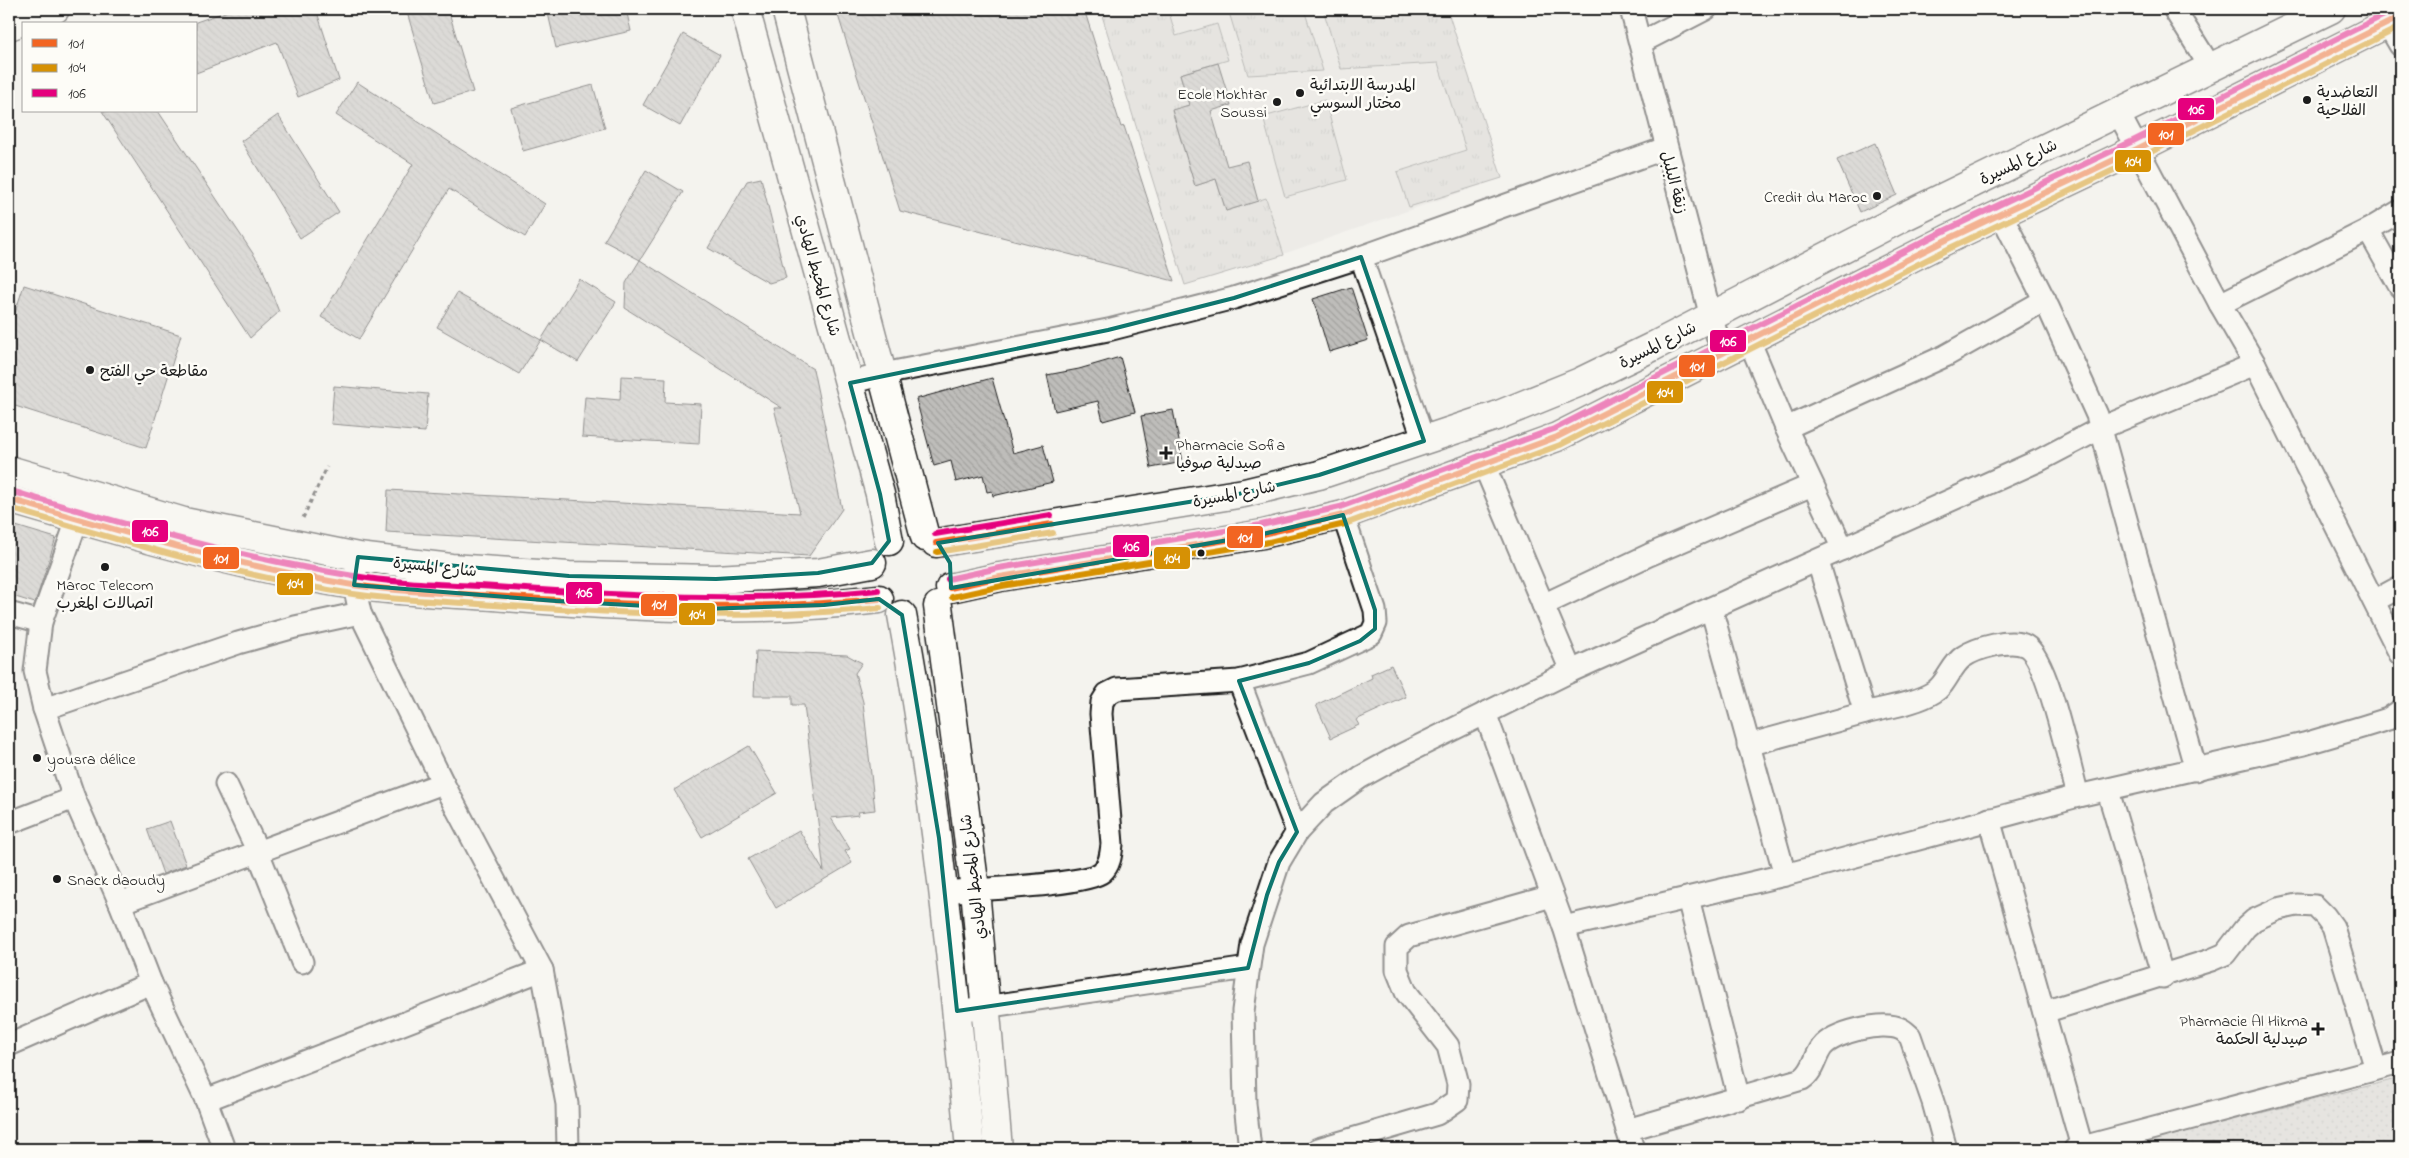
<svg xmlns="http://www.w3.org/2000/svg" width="2409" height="1158" viewBox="0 0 2409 1158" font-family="'Indie Flower','Playpen Sans Arabic',sans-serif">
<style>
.built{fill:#e4e3de}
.grass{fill:url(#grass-tufts);stroke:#787876}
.park{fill:url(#park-dots);stroke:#787876}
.building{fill:url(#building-back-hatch);stroke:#1c1c1c}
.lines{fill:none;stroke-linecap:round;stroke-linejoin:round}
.street-casing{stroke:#1c1c1c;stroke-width:25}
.secondary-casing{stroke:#1c1c1c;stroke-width:31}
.path{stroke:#1c1c1c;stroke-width:3;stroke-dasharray:4 4;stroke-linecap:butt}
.street{stroke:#fdfcf7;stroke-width:21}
.secondary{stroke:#fdfcf7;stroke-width:28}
.bus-1-casing{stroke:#fdfcf7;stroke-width:10}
.bus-2-casing{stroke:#fdfcf7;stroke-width:10}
.bus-3-casing{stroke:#fdfcf7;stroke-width:10}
.bus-1{stroke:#f26522;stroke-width:6}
.bus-2{stroke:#d69104;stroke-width:6}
.bus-3{stroke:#e5007d;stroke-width:6}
.marked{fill:none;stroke:#0f766e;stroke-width:4;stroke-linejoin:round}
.poi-dot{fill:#1c1c1c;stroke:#fdfcf7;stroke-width:2}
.labels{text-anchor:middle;stroke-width:5;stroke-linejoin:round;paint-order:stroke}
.poi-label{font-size:16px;fill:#1c1c1c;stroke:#fdfcf7;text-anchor:start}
.street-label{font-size:16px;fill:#1c1c1c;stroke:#fdfcf7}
.line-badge{stroke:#fdfcf7;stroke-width:2}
.badge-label{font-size:14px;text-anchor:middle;font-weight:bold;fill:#fff}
</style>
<defs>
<pattern id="grass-tufts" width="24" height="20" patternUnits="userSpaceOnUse" patternTransform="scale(1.25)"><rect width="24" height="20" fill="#d4d3cf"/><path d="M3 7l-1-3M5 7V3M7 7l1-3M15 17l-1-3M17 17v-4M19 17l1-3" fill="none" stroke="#b5b5b1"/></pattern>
<pattern id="park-dots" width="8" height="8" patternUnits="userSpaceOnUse" patternTransform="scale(1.25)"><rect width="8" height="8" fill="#d4d3cf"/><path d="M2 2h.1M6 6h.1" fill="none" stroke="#b5b5b1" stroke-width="1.8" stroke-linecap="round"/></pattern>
<pattern id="building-back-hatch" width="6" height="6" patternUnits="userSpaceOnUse" patternTransform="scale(1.25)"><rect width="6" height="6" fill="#bebdba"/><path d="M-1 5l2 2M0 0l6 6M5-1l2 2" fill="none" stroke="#a3a29f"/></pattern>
</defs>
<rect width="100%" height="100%" fill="#f4f3ee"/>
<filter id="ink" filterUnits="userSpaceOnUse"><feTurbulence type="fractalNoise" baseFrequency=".02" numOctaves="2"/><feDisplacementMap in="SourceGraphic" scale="10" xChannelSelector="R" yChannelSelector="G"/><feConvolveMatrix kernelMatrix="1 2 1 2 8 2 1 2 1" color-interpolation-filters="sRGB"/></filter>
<g filter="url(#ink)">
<path class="built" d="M1100 9H1447L1502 178 1249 266 1185 285Z"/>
<g class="grass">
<path d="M1100 9H1168L1176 36 1217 24 1228 60 1180 74 1189 105 1172 111 1195 186 1216 179 1226 211 1266 198 1284 255 1185 285Z"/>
<path d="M1228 9H1304L1323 71 1248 75Z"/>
<path d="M1323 9H1447L1502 178 1409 207 1397 172 1466 150 1438 63 1341 69Z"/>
<path d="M1325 100 1347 180 1285 197 1263 117Z"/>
</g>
<path class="park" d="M2400 1078V1149H2117Z"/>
<g class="building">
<path d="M234 9H316L339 80 298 97 277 42 196 73V22Z"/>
<path d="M406 9H448L473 92 434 103Z"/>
<path d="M547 9H626L631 31 556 48Z"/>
<path d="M836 9H1084L1121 127 1124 126 1174 281 900 211Z"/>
<path d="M683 34 720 55 680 126 643 105Z"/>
<path d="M1218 63 1231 105 1211 111 1227 166 1247 161 1258 201 1226 211 1216 179 1195 186 1172 110 1189 105 1180 74Z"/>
<path d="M357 82 545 204 525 237 449 189 359 339 321 317 413 164 336 115Z"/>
<path d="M593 85 605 128 523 151 511 108Z"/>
<path d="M102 111H158L262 267 279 312 250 338Z"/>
<path d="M278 115 339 212 300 238 241 141Z"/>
<path d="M1875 143 1897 195 1860 212 1837 160Z"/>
<path d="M646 170 683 192 640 260 604 241Z"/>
<path d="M761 178 786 278 769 283 708 248 747 181Z"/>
<path d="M640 260 813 369 842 509 809 556 386 532 388 490 800 513 774 408H782L625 308 626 283Z"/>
<path d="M579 279 616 302 578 362 541 340Z"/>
<path d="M24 285 181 335 146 448 9 404V331Z"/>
<path d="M1351 287 1368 340 1329 352 1313 299Z"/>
<path d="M457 293 541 340 519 374 437 327Z"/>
<path d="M1120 357 1135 412 1103 421 1098 401 1055 411 1047 375 1079 369Z"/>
<path d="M621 376 666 378 665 402 701 404 699 444 582 437 585 397 620 400Z"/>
<path d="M992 378 1013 453 1043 445 1053 482 993 496 992 491 987 492 983 475 956 482 951 461 934 466 916 399Z"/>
<path d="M334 386 428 394 425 432 331 424Z"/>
<path d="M1173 410 1183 462 1151 468 1141 416Z"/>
<path d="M9 524 56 538 35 603 9 595Z"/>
<path d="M756 651 847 655 862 663 855 673 863 702 875 810 858 812 859 815 831 818 850 849 845 851 852 863 776 908 748 859 799 830 824 872 804 705H792V696H754Z"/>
<path d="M1391 665 1406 697 1356 720 1359 725 1331 738 1316 705 1372 678 1371 674Z"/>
<path d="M749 746 777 793 702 837 674 790Z"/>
<path d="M170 821 186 865 163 874 147 829Z"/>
</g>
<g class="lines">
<g class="street-casing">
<g id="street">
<path d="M1631 9 1711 317 1723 353"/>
<path d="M2174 9 2211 68"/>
<path d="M2379 9 2400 45"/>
<path d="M1640 43 1706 9"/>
<path d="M2118 112 2220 304 2255 364 2400 654"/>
<path d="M2001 214 2049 309 2097 415 2196 770"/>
<path d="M2368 230 2400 287"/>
<path d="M1361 257 1424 441"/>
<path d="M2220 304 2368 230 2400 211"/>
<path d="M1749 340 1786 428 1843 549"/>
<path d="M850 383 883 374 1108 330 1234 298 1361 257 1666 148"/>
<path d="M1786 428 1945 356 2045 300"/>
<path d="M1484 465 1571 671"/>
<path d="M82 506 41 622 35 671 44 709 74 798 120 903 151 983 206 1100 224 1149"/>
<path d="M358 557 354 585 360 613 443 783 542 970 567 1104 568 1149"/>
<path d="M2374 601 2400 587"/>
<path d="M1543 605 1649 555 1812 485"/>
<path d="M1711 608 1785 875"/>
<path d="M9 613 41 622"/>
<path d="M1239 681 1297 832"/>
<path d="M44 709 238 643 295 627 360 613"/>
<path d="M1485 713 1564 927 1633 1149"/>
<path d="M1865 713C1886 707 1915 704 1934 692 1947 684 1951 665 1963 657 1976 648 2011 638 2026 646 2048 658 2070 768 2078 796"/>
<path d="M1748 745 1865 713 1818 562"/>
<path d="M226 784 257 850 302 962"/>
<path d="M2108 791 2163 977"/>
<path d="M1989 819 2082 1147"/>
<path d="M9 823 74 798"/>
<path d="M944 892C973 889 1085 886 1102 872 1110 865 1111 854 1112 844L1101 714 1102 702 1107 694 1117 689 1239 681 1309 663 1371 634 1376 623 1375 610 1343 515"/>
<path d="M1688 898 1739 1099"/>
<path d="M120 903 443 783"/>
<path d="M1564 927 1785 875 2078 796 2304 744 2362 727 2388 719 2400 711"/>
<path d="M957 1011 1248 968"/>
<path d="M2044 1012 2211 960 2225 954 2245 928 2254 920 2278 909 2297 905 2315 906 2325 916 2333 927 2376 1069"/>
<path d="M9 1045 151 983"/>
<path d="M206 1100 542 970"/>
<path d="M1627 1130 1802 1079C1814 1071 1814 1058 1822 1047 1834 1032 1883 1020 1901 1029 1904 1030 1907 1034 1910 1036L1933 1102 1946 1149"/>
<path d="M1250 1149 1245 1104 1243 1011 1252 944 1279 862 1297 832 1324 803 1361 777 1401 755 1571 671 2040 460 2101 428 2255 364"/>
<path d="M1318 1149 1437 1114 1457 1100 1458 1084 1448 1046 1406 992 1397 970V947L1409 936 1552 896"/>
<path d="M2075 1149 2400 1063"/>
</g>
</g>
<g class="secondary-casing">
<g id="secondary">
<path d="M745 9 880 494 889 541"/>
<path d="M786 9 925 537"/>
<path d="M9 26 55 9"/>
<path d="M9 470 184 522 358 557 451 568 569 576 716 579 818 573 872 563"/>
<path d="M9 499C121 532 236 566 353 585 399 592 447 593 494 596 622 607 751 614 879 599"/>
<path d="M936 543 1244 493 1319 475 1496 416 1580 382 1652 347 1903 217 2331 9"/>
<path d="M950 588 1000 577 1263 534 1343 515 1557 437 1948 239 2139 148 2400 17"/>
<path d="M938 606 975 889 998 1149"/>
<path d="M902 615C935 792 953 970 970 1149"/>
</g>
</g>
<path class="path" d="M303 518 327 467"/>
<use href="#street" class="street"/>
<use href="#secondary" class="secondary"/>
<g class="bus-1-casing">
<g id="bus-1">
<path d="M9 499C122 532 236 566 353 585 399 592 447 593 494 596 623 605 750 611 879 599"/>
<path d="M936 543 1052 524"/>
<path d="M950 588 1000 577 1263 534 1343 515 1557 437 1948 239 2139 148 2400 17"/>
</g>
</g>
<g class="bus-2-casing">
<g id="bus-2">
<path d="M9 508C122 541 236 576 353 594 400 601 447 601 494 605 624 614 751 620 880 608"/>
<path d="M937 552 1053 533"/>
<path d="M952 597 1002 586 1264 543 1345 524 1560 445 1952 247 2143 156 2400 27"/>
</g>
</g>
<g class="bus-3-casing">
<g id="bus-3">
<path d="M11 491C124 524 238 558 354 576 400 584 448 584 495 587 623 596 750 603 878 590"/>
<path d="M935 534 1051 515"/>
<path d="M948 579 999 568 1261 525 1340 507 1554 429 1944 231 2135 140 2396 9"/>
</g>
</g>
<use href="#bus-1" class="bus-1"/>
<use href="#bus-2" class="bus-2"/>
<use href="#bus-3" class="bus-3"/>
</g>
</g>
<path d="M0 0H2409V1158H0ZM1361 257 1424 441 1319 475 1244 493 938 543 950 563 951 588 1263 534 1343 515 1375 610V629L1360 641 1309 663 1239 681 1297 832 1279 862 1267 895 1248 968 957 1011 939 838 902 615 879 599 824 605 702 609 556 601 354 585 358 557 569 576 716 579 818 573 872 563 889 541 880 494 850 383 1108 330 1234 298Z" fill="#f4f3ee" fill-opacity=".55" fill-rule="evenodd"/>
<path class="marked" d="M1361 257 1424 441 1319 475 1244 493 938 543 950 563 951 588 1263 534 1343 515 1375 610V629L1360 641 1309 663 1239 681 1297 832 1279 862 1267 895 1248 968 957 1011 939 838 902 615 879 599 824 605 702 609 556 601 354 585 358 557 569 576 716 579 818 573 872 563 889 541 880 494 850 383 1108 330 1234 298Z"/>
<g class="poi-dot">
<circle cx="1300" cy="93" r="5"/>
<circle cx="2307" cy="100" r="5"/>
<circle cx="1277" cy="102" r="5"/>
<circle cx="1877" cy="196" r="5"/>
<circle cx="90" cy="370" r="5"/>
<path d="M1163.5 445.5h5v5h5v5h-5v5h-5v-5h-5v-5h5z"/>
<circle cx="1201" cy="553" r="4.5"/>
<circle cx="105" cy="567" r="5"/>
<circle cx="37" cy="758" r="5"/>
<circle cx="57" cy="879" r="5"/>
<path d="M2315.5 1021.5h5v5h5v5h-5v5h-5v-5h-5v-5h5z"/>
</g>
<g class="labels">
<g class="poi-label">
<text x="1310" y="90">المدرسة الابتدائية<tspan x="1310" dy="18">مختار السوسي</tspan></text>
<text x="2317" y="97">التعاضدية<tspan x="2317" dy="18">الفلاحية</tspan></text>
<text x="1267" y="99" text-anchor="end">Ecole Mokhtar<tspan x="1267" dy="18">Soussi</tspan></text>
<text x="1867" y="202" text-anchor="end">Credit du Maroc</text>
<text x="100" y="376">مقاطعة حي الفتح</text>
<text x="1176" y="450">Pharmacie Sofia<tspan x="1176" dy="18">صيدلية صوفيا</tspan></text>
<text x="105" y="590" text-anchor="middle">Maroc Telecom<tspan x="105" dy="18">اتصالات المغرب</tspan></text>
<text x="47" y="764">yousra délice</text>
<text x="67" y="885">Snack daoudy</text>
<text x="2308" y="1026" text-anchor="end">Pharmacie Al Hikma<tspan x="2308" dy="18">صيدلية الحكمة</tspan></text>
</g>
<g class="street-label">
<text transform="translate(2018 161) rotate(-26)" y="6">شارع المسيرة</text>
<text transform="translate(1675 182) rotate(75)" y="6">زنقة البلبل</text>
<text transform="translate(819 275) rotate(74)" y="6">شارع المحيط الهادي</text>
<text transform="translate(1657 344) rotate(-27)" y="6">شارع المسيرة</text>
<text transform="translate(1234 493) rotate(-11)" y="6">شارع المسيرة</text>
<text transform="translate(435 566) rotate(6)" y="6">شارع المسيرة</text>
<text transform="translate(972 877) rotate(-97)" y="6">شارع المحيط الهادي</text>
</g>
</g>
<g class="line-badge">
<rect x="2177" y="97" width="38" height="24" rx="5" fill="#e5007d"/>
<rect x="2147" y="122" width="38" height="24" rx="5" fill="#f26522"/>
<rect x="2114" y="149" width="38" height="24" rx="5" fill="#d69104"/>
<rect x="1709" y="329" width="38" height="24" rx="5" fill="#e5007d"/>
<rect x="1678" y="354" width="38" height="24" rx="5" fill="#f26522"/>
<rect x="1646" y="380" width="38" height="24" rx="5" fill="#d69104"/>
<rect x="131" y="519" width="38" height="24" rx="5" fill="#e5007d"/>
<rect x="1226" y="525" width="38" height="24" rx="5" fill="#f26522"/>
<rect x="1112" y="534" width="38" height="24" rx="5" fill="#e5007d"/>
<rect x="202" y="546" width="38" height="24" rx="5" fill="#f26522"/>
<rect x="1153" y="546" width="38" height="24" rx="5" fill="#d69104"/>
<rect x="276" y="572" width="38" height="24" rx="5" fill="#d69104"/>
<rect x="565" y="581" width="38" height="24" rx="5" fill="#e5007d"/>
<rect x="640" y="593" width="38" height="24" rx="5" fill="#f26522"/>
<rect x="678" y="602" width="38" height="24" rx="5" fill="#d69104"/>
</g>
<g class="badge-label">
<text x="2196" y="114">106</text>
<text x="2166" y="139">101</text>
<text x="2133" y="166">104</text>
<text x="1728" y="346">106</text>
<text x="1697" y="371">101</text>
<text x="1665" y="397">104</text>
<text x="150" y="536">106</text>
<text x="1245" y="542">101</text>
<text x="1131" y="551">106</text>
<text x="221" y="563">101</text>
<text x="1172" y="563">104</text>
<text x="295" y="588">104</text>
<text x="584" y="597">106</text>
<text x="659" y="609">101</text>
<text x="697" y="619">104</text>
</g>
<rect width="2409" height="1158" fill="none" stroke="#fdfcf7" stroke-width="30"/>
<rect x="15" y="15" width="2379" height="1128" fill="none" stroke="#1c1c1c" stroke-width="2" filter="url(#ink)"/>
<rect x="22" y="22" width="175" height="90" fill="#fdfcf7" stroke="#a3a29f"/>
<rect x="32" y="39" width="25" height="8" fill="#f26522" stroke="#a3a29f"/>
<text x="68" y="48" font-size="15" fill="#1c1c1c">101</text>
<rect x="32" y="64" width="25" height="8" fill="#d69104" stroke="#a3a29f"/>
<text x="68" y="72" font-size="15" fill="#1c1c1c">104</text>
<rect x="32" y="89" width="25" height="8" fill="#e5007d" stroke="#a3a29f"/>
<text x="68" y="98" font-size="15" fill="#1c1c1c">106</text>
</svg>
